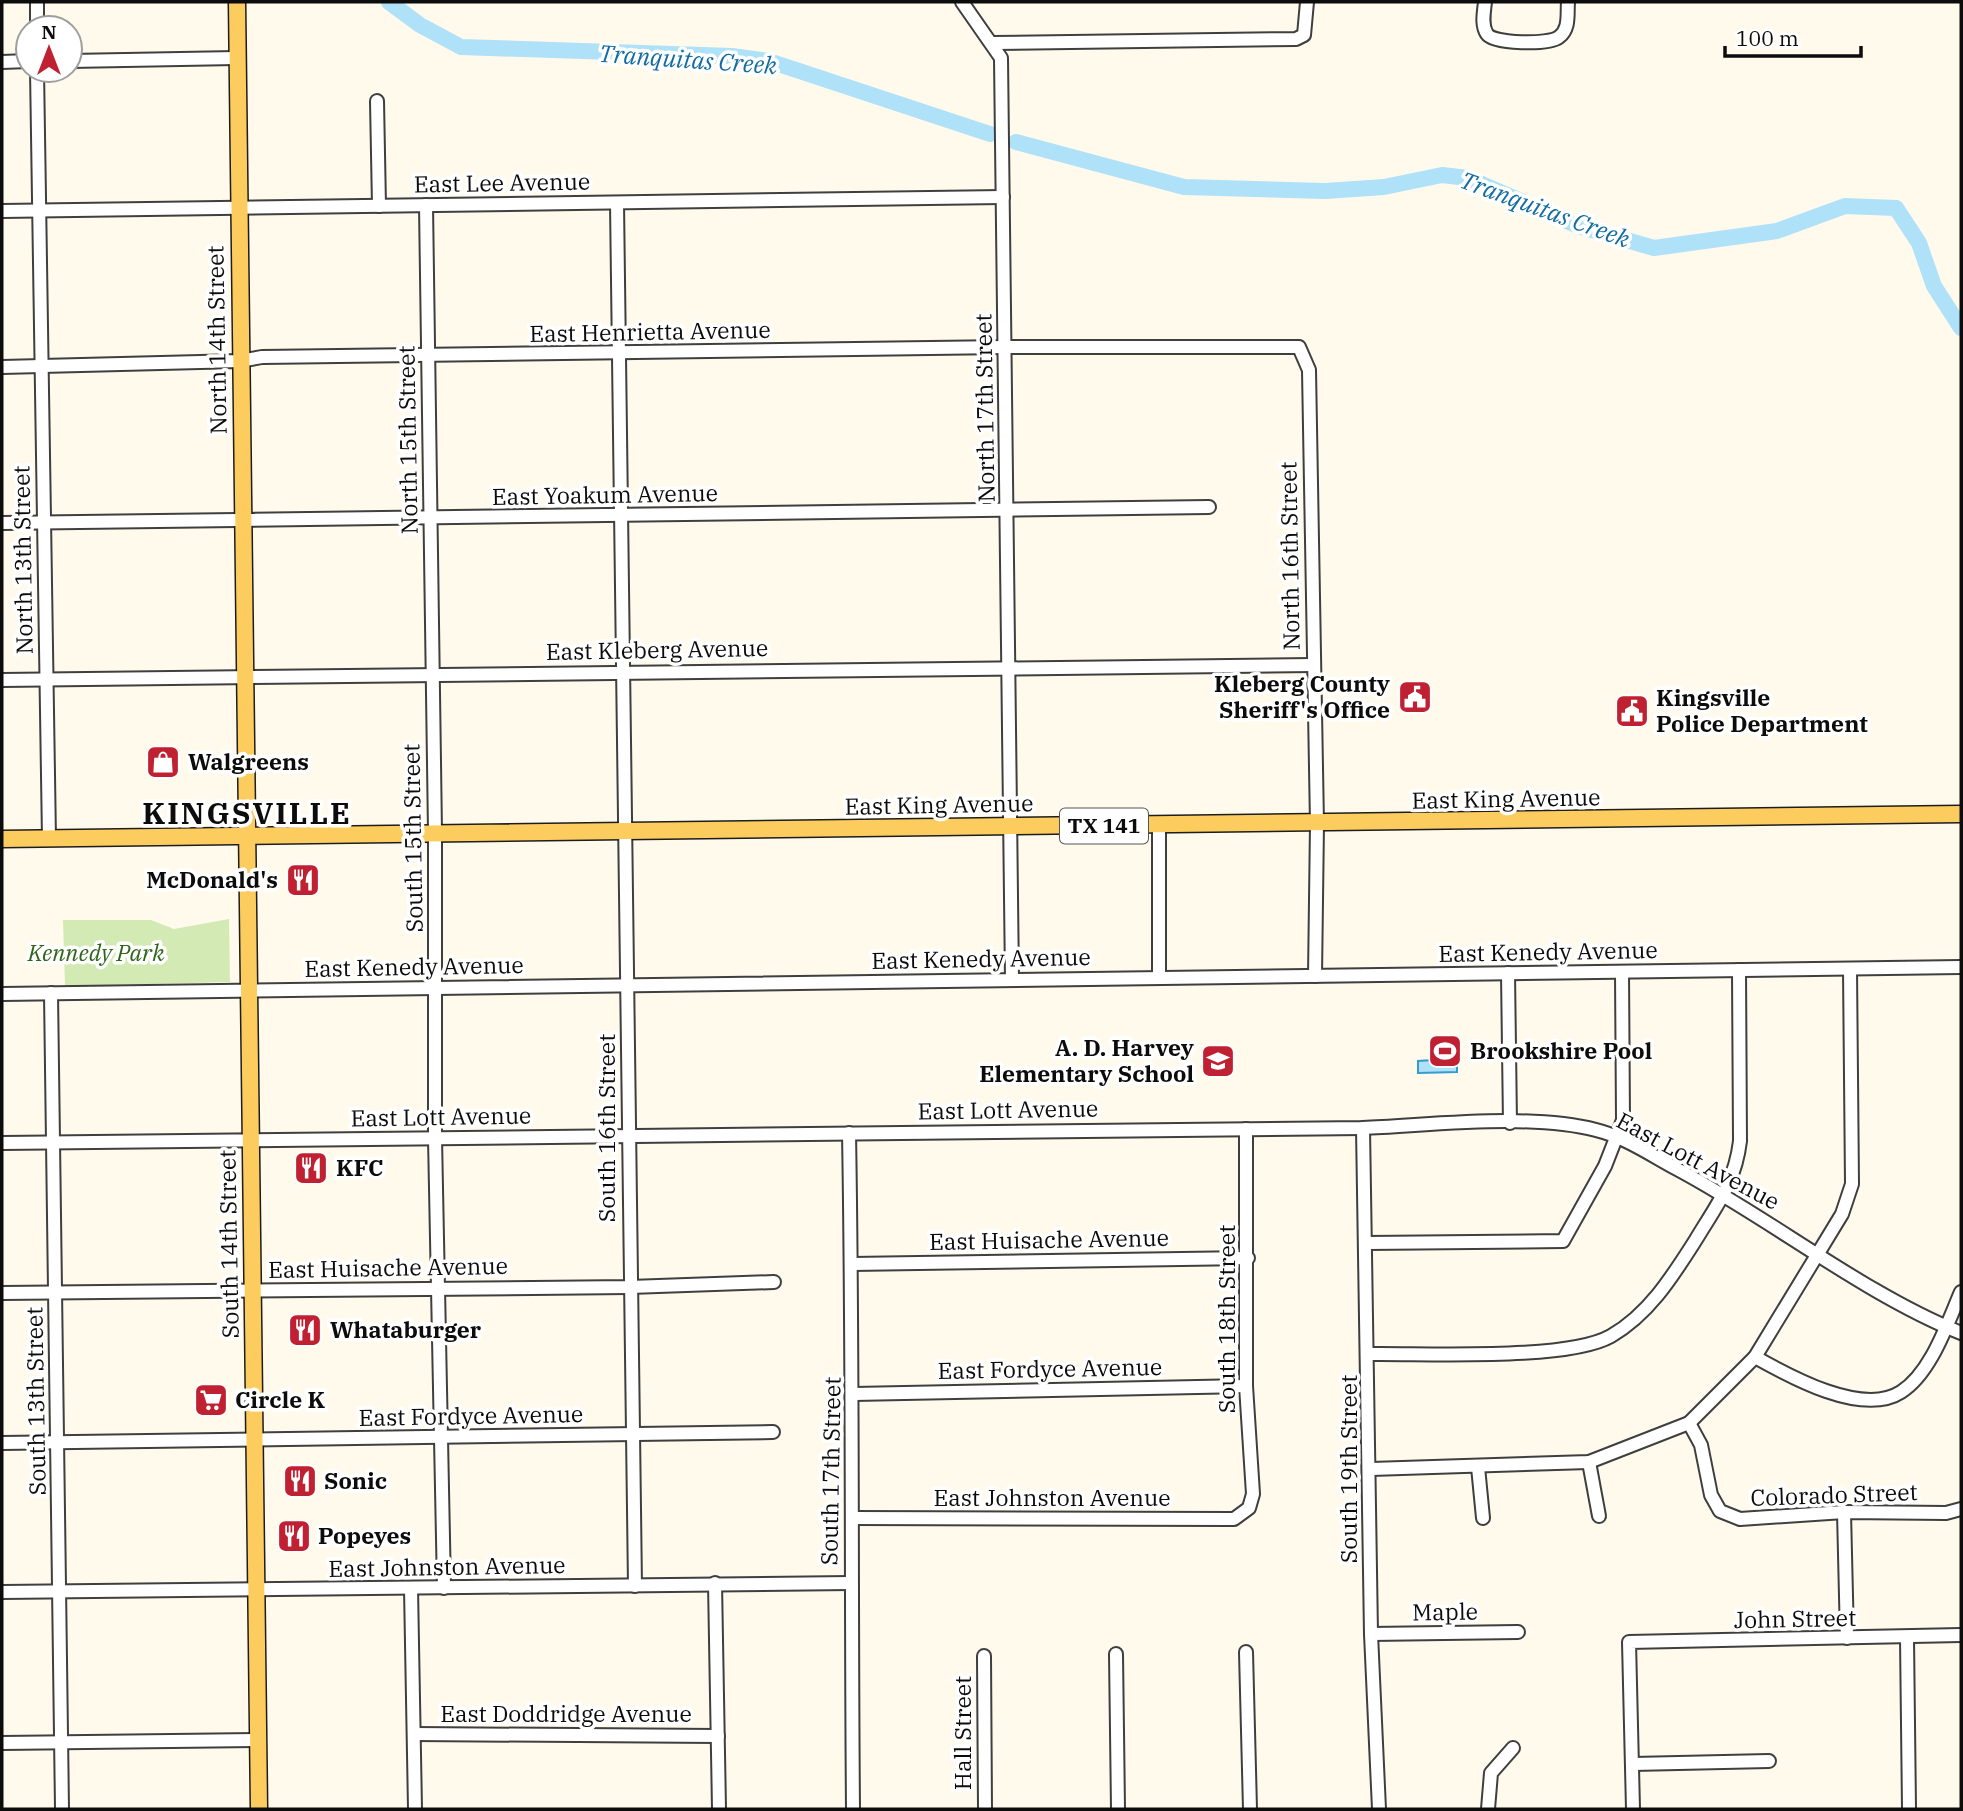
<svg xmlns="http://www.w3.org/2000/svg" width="1963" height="1811" viewBox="0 0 1963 1811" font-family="'IBM Plex Serif',serif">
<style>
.green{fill:#d4eab4}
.water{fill:#afe1f8;stroke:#349cd1;stroke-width:2}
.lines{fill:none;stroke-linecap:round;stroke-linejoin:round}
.river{stroke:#afe1f8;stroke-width:16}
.minor-casing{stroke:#3f3f3f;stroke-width:16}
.major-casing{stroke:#1d1d1d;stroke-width:19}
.minor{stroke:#fff;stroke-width:12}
.major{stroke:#fccc5e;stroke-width:16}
.labels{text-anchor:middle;stroke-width:7;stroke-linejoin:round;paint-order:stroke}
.shield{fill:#fff;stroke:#555;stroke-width:2}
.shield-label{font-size:21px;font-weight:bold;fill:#0c0c0c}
.street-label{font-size:23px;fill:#0c0c0c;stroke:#fff}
.poi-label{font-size:23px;font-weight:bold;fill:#0c0c0c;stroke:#fff;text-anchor:start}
.park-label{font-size:23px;font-style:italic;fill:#2f651b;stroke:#fff}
.water-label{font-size:24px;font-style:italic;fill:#126ca1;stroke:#fff}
.district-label{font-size:30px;font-weight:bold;letter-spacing:2px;fill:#0c0c0c;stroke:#fff}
</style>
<rect width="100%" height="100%" fill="#fffaec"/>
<path class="green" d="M229 919 230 982 65 986 63 920H151L174 929Z"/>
<path class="water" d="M1433 1042H1457V1072L1418 1073V1061L1433 1060Z"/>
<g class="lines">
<g class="river">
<path d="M389 2 420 25 461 47 732 56 769 61 990 134"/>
<path d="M1016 142 1184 187 1325 191 1384 187 1442 175 1468 178 1578 226 1654 248 1777 231 1845 206 1896 208 1919 243 1934 286 1961 328"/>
</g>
<g class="minor-casing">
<g id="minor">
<path d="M37 2V28"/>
<path d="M962 2 1001 58 1012 980"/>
<path d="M1485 2C1484 12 1481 25 1487 34 1493 44 1549 45 1559 37 1570 29 1567 14 1568 2"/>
<path d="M992 43 1296 39 1304 35 1307 2"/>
<path d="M70 61 236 58"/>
<path d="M2 62 28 61"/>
<path d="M37 70 49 839"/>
<path d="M377 101 379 206"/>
<path d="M617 203 635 1586"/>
<path d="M426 205 435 832V1138L444 1588"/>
<path d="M2 211 1003 197"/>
<path d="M2 367 240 361 262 357 1005 347H1299L1309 370 1317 824 1315 976"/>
<path d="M2 523 1209 507"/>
<path d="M2 680 1313 665"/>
<path d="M1159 825V978"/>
<path d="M1508 973 1510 1123"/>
<path d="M51 993 62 1809"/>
<path d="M2 994 1961 967"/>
<path d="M1363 1128 1371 1634 1379 1809"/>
<path d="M849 1133C853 1359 851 1584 853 1809"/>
<path d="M2 1143 1363 1128C1433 1125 1529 1113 1596 1130 1625 1137 1651 1155 1677 1169 1771 1219 1864 1294 1961 1333"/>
<path d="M1367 1243 1563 1241 1605 1166 1623 1120 1622 972"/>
<path d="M852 1264 1248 1258"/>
<path d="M2 1293 630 1287 774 1282"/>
<path d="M1369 1354C1426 1353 1567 1361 1611 1336 1649 1314 1672 1277 1695 1241 1716 1206 1735 1183 1740 1141L1739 970"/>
<path d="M1755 1357C1789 1376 1862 1417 1901 1392 1931 1373 1947 1324 1961 1292"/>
<path d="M854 1394 1246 1386"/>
<path d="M1689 1423 1701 1445 1711 1495 1720 1511 1740 1519 1844 1512 1946 1513 1961 1509"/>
<path d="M2 1443 773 1432"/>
<path d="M1589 1462 1599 1516"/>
<path d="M1478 1467 1483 1518"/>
<path d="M1371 1469 1589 1462 1689 1423 1755 1357 1842 1214 1852 1184 1850 969"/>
<path d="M1844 1512 1847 1638"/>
<path d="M852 1518 1234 1519 1249 1508 1253 1494 1246 1386V1129"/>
<path d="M715 1583 719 1809"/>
<path d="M411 1588 415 1809"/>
<path d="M2 1592 851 1583"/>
<path d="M1371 1634 1518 1632"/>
<path d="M1907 1638 1909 1809"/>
<path d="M1246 1652 1250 1809"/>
<path d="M1116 1654 1118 1809"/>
<path d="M984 1656 985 1809"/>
<path d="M414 1734 718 1736"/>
<path d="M2 1743 258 1740"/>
<path d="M1633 1764 1769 1761"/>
<path d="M1488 1809 1491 1773 1513 1748"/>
<path d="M1633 1809 1629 1642 1961 1635"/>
</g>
</g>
<g class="major-casing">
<g id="major">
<path d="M237 2 259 1809"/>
<path d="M2 839 1961 814"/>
</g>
</g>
<use href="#minor" class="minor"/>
<use href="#major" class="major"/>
</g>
<defs>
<g id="civic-square" transform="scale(1.75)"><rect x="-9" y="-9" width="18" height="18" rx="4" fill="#c02132" stroke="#fff"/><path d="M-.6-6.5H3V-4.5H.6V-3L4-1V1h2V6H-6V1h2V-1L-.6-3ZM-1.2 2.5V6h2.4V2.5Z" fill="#fff"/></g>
<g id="shop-square" transform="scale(1.75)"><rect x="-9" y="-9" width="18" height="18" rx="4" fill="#c02132" stroke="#fff"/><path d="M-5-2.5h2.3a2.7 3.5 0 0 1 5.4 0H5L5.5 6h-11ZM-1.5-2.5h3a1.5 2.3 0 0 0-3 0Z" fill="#fff"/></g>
<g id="restaurant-square" transform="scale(1.75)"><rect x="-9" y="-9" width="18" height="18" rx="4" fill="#c02132" stroke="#fff"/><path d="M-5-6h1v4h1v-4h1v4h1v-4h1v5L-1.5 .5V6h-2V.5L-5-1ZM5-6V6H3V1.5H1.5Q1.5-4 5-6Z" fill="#fff"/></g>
<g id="stadium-square" transform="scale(1.75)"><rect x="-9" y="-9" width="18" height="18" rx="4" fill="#c02132" stroke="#fff"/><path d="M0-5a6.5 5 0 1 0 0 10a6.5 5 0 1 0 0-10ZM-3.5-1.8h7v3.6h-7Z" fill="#fff"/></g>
<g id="school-square" transform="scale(1.75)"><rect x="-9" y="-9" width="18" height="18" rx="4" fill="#c02132" stroke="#fff"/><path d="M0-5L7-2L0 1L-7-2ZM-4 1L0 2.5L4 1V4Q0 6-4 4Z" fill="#fff"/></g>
<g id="supermarket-square" transform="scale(1.75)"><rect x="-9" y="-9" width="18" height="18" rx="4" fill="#c02132" stroke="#fff"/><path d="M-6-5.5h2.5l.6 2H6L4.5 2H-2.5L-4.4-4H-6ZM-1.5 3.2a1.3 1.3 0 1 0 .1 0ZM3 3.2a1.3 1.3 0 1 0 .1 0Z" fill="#fff"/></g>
</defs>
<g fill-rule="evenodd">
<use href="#civic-square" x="1415" y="697"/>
<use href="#civic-square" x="1632" y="711"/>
<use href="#shop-square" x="163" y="762"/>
<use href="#restaurant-square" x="303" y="880"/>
<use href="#stadium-square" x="1445" y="1051"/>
<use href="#school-square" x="1218" y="1061"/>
<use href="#restaurant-square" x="311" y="1168"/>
<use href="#restaurant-square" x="305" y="1330"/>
<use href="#supermarket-square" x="211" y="1400"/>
<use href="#restaurant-square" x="300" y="1481"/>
<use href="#restaurant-square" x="294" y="1536"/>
</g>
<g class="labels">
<rect class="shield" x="1060" y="808.5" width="88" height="35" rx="5"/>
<g class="shield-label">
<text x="1104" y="833">TX 141</text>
</g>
<g class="street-label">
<text transform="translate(502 183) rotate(-1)" y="8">East Lee Avenue</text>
<text transform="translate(650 332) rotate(-1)" y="8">East Henrietta Avenue</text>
<text transform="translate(217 340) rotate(-91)" y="8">North 14th Street</text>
<text transform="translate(985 408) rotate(-91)" y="8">North 17th Street</text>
<text transform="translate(408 440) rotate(-91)" y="8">North 15th Street</text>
<text transform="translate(605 495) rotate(-1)" y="8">East Yoakum Avenue</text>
<text transform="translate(1290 556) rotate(-91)" y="8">North 16th Street</text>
<text transform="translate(23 560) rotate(-91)" y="8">North 13th Street</text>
<text transform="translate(657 650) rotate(-1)" y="8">East Kleberg Avenue</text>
<text transform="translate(1506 799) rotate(-1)" y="8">East King Avenue</text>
<text transform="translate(939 805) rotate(-1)" y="8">East King Avenue</text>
<text transform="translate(413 838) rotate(-91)" y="8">South 15th Street</text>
<text transform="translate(1548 952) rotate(-1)" y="8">East Kenedy Avenue</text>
<text transform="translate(981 959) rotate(-1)" y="8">East Kenedy Avenue</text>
<text transform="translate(414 967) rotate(-1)" y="8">East Kenedy Avenue</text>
<text transform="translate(1008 1110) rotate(-1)" y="8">East Lott Avenue</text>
<text transform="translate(441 1117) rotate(-1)" y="8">East Lott Avenue</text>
<text transform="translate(607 1128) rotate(-90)" y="8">South 16th Street</text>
<text transform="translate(1698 1161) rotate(28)" y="8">East Lott Avenue</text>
<text transform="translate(1049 1240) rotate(-1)" y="8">East Huisache Avenue</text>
<text transform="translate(229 1244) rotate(-91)" y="8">South 14th Street</text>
<text transform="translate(388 1268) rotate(-1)" y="8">East Huisache Avenue</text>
<text transform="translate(1227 1319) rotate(-90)" y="8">South 18th Street</text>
<text transform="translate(1050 1369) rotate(-1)" y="8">East Fordyce Avenue</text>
<text transform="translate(36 1401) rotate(-91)" y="8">South 13th Street</text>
<text transform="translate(471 1416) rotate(-1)" y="8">East Fordyce Avenue</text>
<text transform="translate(1349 1469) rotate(-90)" y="8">South 19th Street</text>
<text transform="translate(831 1471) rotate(-89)" y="8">South 17th Street</text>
<text transform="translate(1834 1495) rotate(-2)" y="8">Colorado Street</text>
<text x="1052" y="1506">East Johnston Avenue</text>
<text transform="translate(447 1567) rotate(-1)" y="8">East Johnston Avenue</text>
<text transform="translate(1445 1612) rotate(-1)" y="8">Maple</text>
<text transform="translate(1795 1619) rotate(-1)" y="8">John Street</text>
<text x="566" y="1722">East Doddridge Avenue</text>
<text transform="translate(963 1733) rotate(-90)" y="8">Hall Street</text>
</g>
<g class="poi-label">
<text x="1390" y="692" text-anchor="end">Kleberg County<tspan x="1390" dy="26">Sheriff's Office</tspan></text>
<text x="1656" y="706">Kingsville<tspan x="1656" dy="26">Police Department</tspan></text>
<text x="188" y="770">Walgreens</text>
<text x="278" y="888" text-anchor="end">McDonald's</text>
<text x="1194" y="1056" text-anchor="end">A. D. Harvey<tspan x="1194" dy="26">Elementary School</tspan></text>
<text x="1470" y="1059">Brookshire Pool</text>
<text x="336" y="1176">KFC</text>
<text x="330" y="1338">Whataburger</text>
<text x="235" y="1408">Circle K</text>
<text x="324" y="1489">Sonic</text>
<text x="318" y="1544">Popeyes</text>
</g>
<g class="park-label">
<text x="96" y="961">Kennedy Park</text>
</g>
<g class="water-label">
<text transform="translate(688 60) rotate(4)" y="8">Tranquitas Creek</text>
<text transform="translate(1545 210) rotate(20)" y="8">Tranquitas Creek</text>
</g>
<g class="district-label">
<text x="247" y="824">KINGSVILLE</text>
</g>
</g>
<rect width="1963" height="1811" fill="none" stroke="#0c0c0c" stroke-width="7"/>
<g transform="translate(49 49)"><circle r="33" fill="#ffffff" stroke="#9e9e9e" stroke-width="2"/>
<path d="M0-5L12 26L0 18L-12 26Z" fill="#c02132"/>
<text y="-10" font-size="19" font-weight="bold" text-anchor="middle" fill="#0c0c0c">N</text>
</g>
<path d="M1725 46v10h136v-10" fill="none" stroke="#0c0c0c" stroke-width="3.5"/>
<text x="1736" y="46" font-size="21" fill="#0c0c0c" stroke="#ffffff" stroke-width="5" paint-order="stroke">100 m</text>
</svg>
